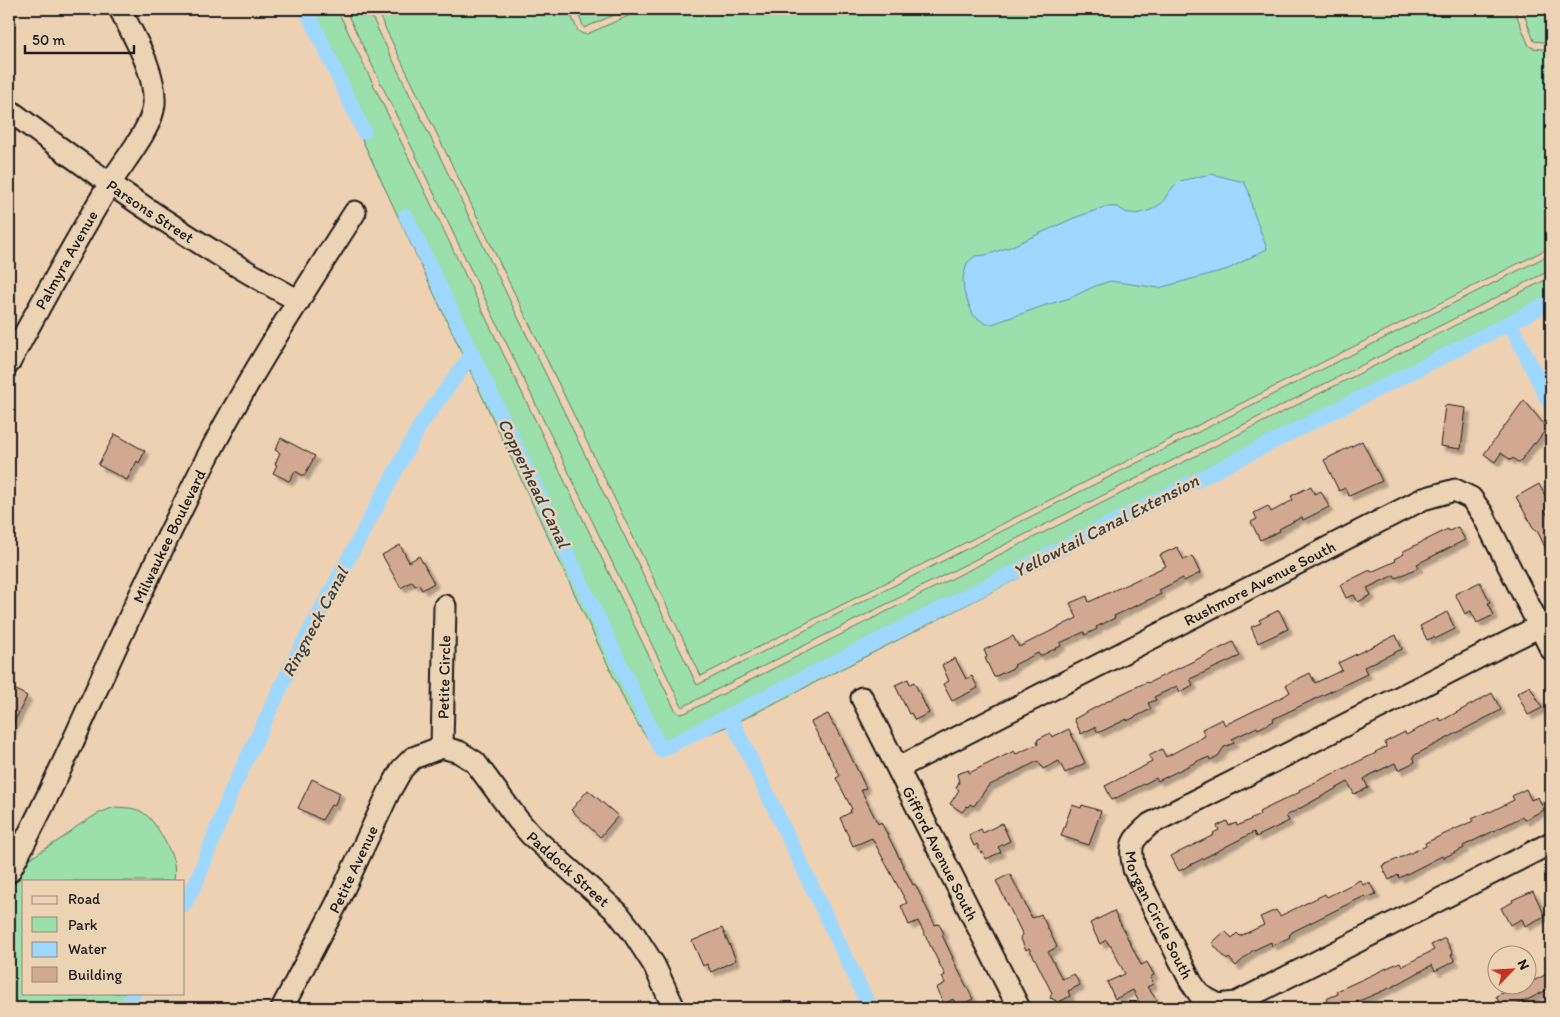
<svg xmlns="http://www.w3.org/2000/svg" width="1560" height="1017" viewBox="0 0 1560 1017" font-family="Itim,sans-serif">
<style>
.green{fill:#9adfac;stroke:#5b7e64}
.water{fill:#9fd8ff;stroke:#6b8da4}
.lines{fill:none;stroke-linecap:round;stroke-linejoin:round}
.canal{stroke:#9fd8ff;stroke-width:15}
.building{fill:#d2a990;stroke:#1c1c1c;filter:url(#shadow)}
.minor-casing{stroke:#1c1c1c;stroke-width:25}
.minor{stroke:#ebd3b4;stroke-width:21}
.labels{text-anchor:middle;stroke-width:5;stroke-linejoin:round;paint-order:stroke}
.street-label{font-size:16px;fill:#1c1c1c;stroke:#ebd3b4}
.water-label{font-size:18px;font-style:italic;fill:#364249;stroke:#ebd3b4}
</style>
<defs>
<filter id="shadow"><feDropShadow dx="4.5" dy="4.5" stdDeviation="1" flood-color="#0004"/></filter>
</defs>
<rect width="100%" height="100%" fill="#eed1b2"/>
<filter id="ink" filterUnits="userSpaceOnUse"><feTurbulence type="fractalNoise" baseFrequency=".02" numOctaves="2"/><feDisplacementMap in="SourceGraphic" scale="10" xChannelSelector="R" yChannelSelector="G"/><feConvolveMatrix kernelMatrix="1 2 1 2 8 2 1 2 1" color-interpolation-filters="sRGB"/></filter>
<g filter="url(#ink)">
<g class="green">
<path d="M301 9H337L675 710 680 714 685 713 1551 277V305L736 723 674 747H666L655 745 648 739 642 731 628 708Z"/>
<path d="M345 9H368L697 685 1551 254V270L682 707Z"/>
<path d="M376 9H568L578 31 583 34H587L644 9H1514L1529 46 1533 48 1551 50V247L701 676Z"/>
<path d="M576 9H628L584 28Z"/>
<path d="M1522 9H1551V43L1534 41Z"/>
<path d="M115 807C126 808 136 807 145 814 155 821 168 845 172 857 175 865 175 873 174 881H24V993H136L132 1008H9V877L15 868 64 837 76 827 99 813Z"/>
</g>
<path class="water" d="M1211 174 1244 182 1249 192 1252 208 1267 249 1228 269 1159 288 1110 281 1093 287 1070 298 1046 305 992 324H986L973 315 964 292 963 278 967 263 975 256 986 255 1010 247 1074 218 1105 207H1118L1125 212 1137 214 1151 210 1162 203 1169 192 1180 181Z"/>
<g class="lines">
<g class="canal">
<path d="M306 9 364 132"/>
<path d="M406 216 661 750 1551 302"/>
<path d="M1510 323 1551 406"/>
<path d="M730 716 870 1008"/>
<path d="M184 905 196 883 232 790 294 660 421 424 472 354"/>
<path d="M125 1008 134 993"/>
</g>
</g>
<g class="building">
<path d="M1524 400 1547 428 1535 444 1534 443 1519 463 1513 458 1511 460 1501 453 1495 462 1484 454Z"/>
<path d="M1445 405 1466 408 1461 449 1440 446Z"/>
<path d="M115 434 145 451 139 463 137 461 127 480 98 465Z"/>
<path d="M281 438 315 456 304 476 295 471 289 481 273 473 277 465 275 464 280 453 275 450Z"/>
<path d="M1362 441 1382 481 1349 496 1345 488 1339 491 1324 460Z"/>
<path d="M1539 484 1551 507 1545 510 1551 523V560L1537 530 1535 531 1516 497Z"/>
<path d="M1311 486 1314 494 1321 491 1329 507 1303 520 1302 517 1279 529 1280 531 1260 540 1251 522 1257 519 1254 513 1268 506 1271 512 1293 500 1291 496Z"/>
<path d="M1458 527 1465 540 1417 564 1419 567 1396 578 1394 575 1367 588 1371 595 1358 602 1354 595 1346 598 1340 585 1370 570 1371 572 1396 561 1394 559 1404 554 1402 552 1448 529 1449 531Z"/>
<path d="M400 545 409 562 419 556 434 583 422 590 419 584 415 586 412 581 401 588 382 555Z"/>
<path d="M1177 547 1184 560 1192 556 1200 573 1184 581 1183 578 1159 590 1161 594 1114 616 1115 618 1096 627 1097 629 1085 635 1084 632 1060 643 1061 646 1040 656 1038 653 1014 665 1015 667 994 677 985 658 987 657 984 650 1013 636 1019 647 1077 618 1070 603 1087 596 1089 602 1166 566 1160 555Z"/>
<path d="M1480 582 1490 602 1488 603 1494 615 1477 623 1471 611 1465 614 1455 594Z"/>
<path d="M1279 610 1288 629 1258 643 1251 627 1261 623 1259 620Z"/>
<path d="M1447 612 1455 629 1435 639 1434 637 1427 640 1420 626Z"/>
<path d="M1396 635 1402 649 1364 667 1367 674 1273 719 1274 721 1258 729 1257 727 1232 739 1234 743 1224 747 1218 756 1210 760 1209 757 1202 760V759L1158 781 1156 778 1112 800 1105 786 1152 762 1149 756 1162 749 1166 757 1205 736 1202 729 1222 719 1225 725 1284 696 1290 692 1286 685 1310 673 1315 683 1342 670 1338 663Z"/>
<path d="M1233 642 1240 656 1190 679 1193 685 1180 692 1177 686 1154 697 1156 700 1148 703 1151 709 1127 721V719L1098 733 1095 727 1081 734 1074 719 1117 696 1147 682 1148 683Z"/>
<path d="M955 658 966 679 972 676 978 688 952 701 943 684 949 681 942 665Z"/>
<path d="M908 679 910 684 914 682 929 713 915 720 911 713 909 714 895 685Z"/>
<path d="M9 686 27 696 9 732Z"/>
<path d="M1530 686 1542 708 1528 715 1517 693Z"/>
<path d="M1492 693 1501 710 1413 756 1415 762 1398 770 1395 763 1370 775 1364 779 1368 788 1354 794 1348 782 1286 816 1289 821 1256 837 1254 832 1179 871 1171 856 1214 835 1213 833 1219 830 1217 826 1227 821 1229 826 1236 823 1237 826 1260 815 1259 812 1300 792 1299 790 1376 753 1375 752 1386 747 1385 742 1405 732 1406 735 1439 718 1441 721Z"/>
<path d="M828 714 834 726H836L866 788 861 790 878 824 881 822 913 885 915 884 935 925 939 924 944 934 942 935 953 958H952L973 999 957 1007 953 999 944 1004 936 988 945 983 942 977 945 975 918 921 909 925 901 906 907 903 872 838 853 846 840 818 851 812 850 810 852 809 836 778 840 776 811 722Z"/>
<path d="M1069 729 1085 763 1065 773 1059 761 1043 769 1038 761 988 786 974 806 970 804 968 807 967 806 962 812 950 804 959 790 956 788 959 782 957 774 969 770V773L1014 751 1016 754 1038 744 1037 740 1050 733 1052 737Z"/>
<path d="M312 779 340 793 334 806 331 805 322 820 298 808Z"/>
<path d="M1526 789 1531 800 1538 797 1544 810 1524 820 1522 817 1463 846 1464 848 1443 858 1442 856 1399 878 1398 875 1389 880 1382 866 1426 846 1425 843 1473 821 1472 819 1489 811 1490 812 1514 800 1512 796Z"/>
<path d="M588 790 618 816 600 837 571 810Z"/>
<path d="M1072 805 1081 808 1082 805 1101 811 1089 845 1061 836Z"/>
<path d="M1002 823 1010 841 998 847 1001 852 986 859 983 852 981 853 977 844 974 846 969 835 981 829 983 833Z"/>
<path d="M1010 874 1032 918 1041 914 1057 947 1048 952 1062 979 1074 974 1080 985 1068 991 1070 996 1057 1003 1055 1000 1050 998 1052 993 1035 959 1029 948 1026 950 1020 937 1023 935 996 881Z"/>
<path d="M1360 880 1363 885 1369 882 1376 894 1366 898 1365 896 1350 903 1292 932V933L1289 935 1290 937 1272 946 1271 942 1252 951 1236 966 1229 958 1227 960 1212 943 1225 931 1232 938 1237 933 1240 936 1264 925 1260 917 1276 910 1280 916 1325 894 1327 897Z"/>
<path d="M1533 891 1545 916 1525 926 1522 919 1510 925 1501 908 1513 902 1512 900Z"/>
<path d="M1114 911 1141 965 1147 962 1154 975 1150 977 1153 984 1147 987 1163 1008H1142L1133 990 1115 999 1107 982 1125 974 1111 946H1110L1106 940 1100 944 1090 923Z"/>
<path d="M722 928 736 960 711 972 707 964 703 966 692 941Z"/>
<path d="M1445 938 1453 954 1451 955 1455 961 1435 971 1432 965 1394 986 1350 1005 1352 1008H1331L1326 999 1338 994 1337 991 1400 962 1402 966 1434 950 1431 945Z"/>
<path d="M1551 972V988L1519 1004 1508 1008H1502L1496 996 1514 988 1515 990Z"/>
</g>
<g class="lines">
<g class="minor-casing">
<g id="minor">
<path id="s1" d="M9 110C101 180 197 246 299 301"/>
<path id="s2" d="M9 363C41 304 73 244 108 187 121 164 152 130 154 104 156 71 134 38 120 9"/>
<path id="s3" d="M1540 626 1150 824C1131 841 1129 844 1134 869L1191 982 1200 995 1218 1005 1236 1003 1551 843"/>
<path id="s4" d="M862 698 1019 1008"/>
<path id="s5" d="M442 747 459 752 475 762 518 820 531 835 617 912 634 934 654 965 674 1008"/>
<path id="s6" d="M442 747 445 606"/>
<path id="s7" d="M898 768 1423 499 1455 490 1471 498 1482 513 1551 649"/>
<path id="s8" d="M9 872C55 787 92 697 133 610 156 561 180 512 204 464 248 377 302 295 355 212"/>
<path id="s9" d="M282 1008 337 903 389 792 402 769 413 758 442 747"/>
</g>
</g>
<use href="#minor" class="minor"/>
</g>
</g>
<g class="labels">
<g class="street-label">
<text dy="6" stroke="none"><textPath href="#s1" startOffset="174">Parsons Street</textPath></text>
<text dy="6" stroke="none"><textPath href="#s2" startOffset="118">Palmyra Avenue</textPath></text>
<text dy="6" stroke="none"><textPath href="#s8" startOffset="372">Milwaukee Boulevard</textPath></text>
<text dy="6" stroke="none"><textPath href="#s7" startOffset="406">Rushmore Avenue South</textPath></text>
<text dy="6" stroke="none"><textPath href="#s6" startOffset="70">Petite Circle</textPath></text>
<text dy="6" stroke="none"><textPath href="#s4" startOffset="174">Gifford Avenue South</textPath></text>
<text dy="6" stroke="none"><textPath href="#s9" startOffset="156">Petite Avenue</textPath></text>
<text dy="6" stroke="none"><textPath href="#s5" startOffset="179">Paddock Street</textPath></text>
<text dy="6" stroke="none"><textPath href="#s3" startOffset="541">Morgan Circle South</textPath></text>
</g>
<g class="water-label">
<text transform="translate(534 483) rotate(64)" y="6">Copperhead Canal</text>
<text transform="translate(1106 526) rotate(-27)" y="6">Yellowtail Canal Extension</text>
<text transform="translate(315 622) rotate(-62)" y="6">Ringneck Canal</text>
</g>
</g>
<rect width="1560" height="1017" fill="none" stroke="#ebd3b4" stroke-width="30"/>
<rect x="15" y="15" width="1530" height="987" fill="none" stroke="#1c1c1c" stroke-width="2" filter="url(#ink)"/>
<rect x="22" y="880" width="162" height="115" fill="#ebd3b4" stroke="#988a77"/>
<rect x="32" y="896" width="25" height="8" fill="#ebd3b4" stroke="#988a77"/>
<text x="68" y="904" font-size="15" fill="#1c1c1c">Road</text>
<rect x="32" y="917" width="25" height="15" fill="#9adfac" stroke="#988a77"/>
<text x="68" y="930" font-size="15" fill="#1c1c1c">Park</text>
<rect x="32" y="942" width="25" height="15" fill="#9fd8ff" stroke="#988a77"/>
<text x="68" y="954" font-size="15" fill="#1c1c1c">Water</text>
<rect x="32" y="967" width="25" height="15" fill="#d2a990" stroke="#988a77"/>
<text x="68" y="980" font-size="15" fill="#1c1c1c">Building</text>
<g transform="translate(1512 970) rotate(65)"><circle r="24" fill="#ebd3b4" stroke="#988a77"/>
<path d="M0-4L9 19L0 12L-9 19Z" fill="#c8321e"/>
<text y="-8" font-size="14" font-weight="bold" text-anchor="middle" fill="#1c1c1c">N</text>
</g>
<path d="M25 45v8h109v-8" fill="none" stroke="#1c1c1c" stroke-width="2.5"/>
<text x="32" y="45" font-size="15" fill="#1c1c1c" stroke="#ebd3b4" stroke-width="4" paint-order="stroke">50 m</text>
</svg>
